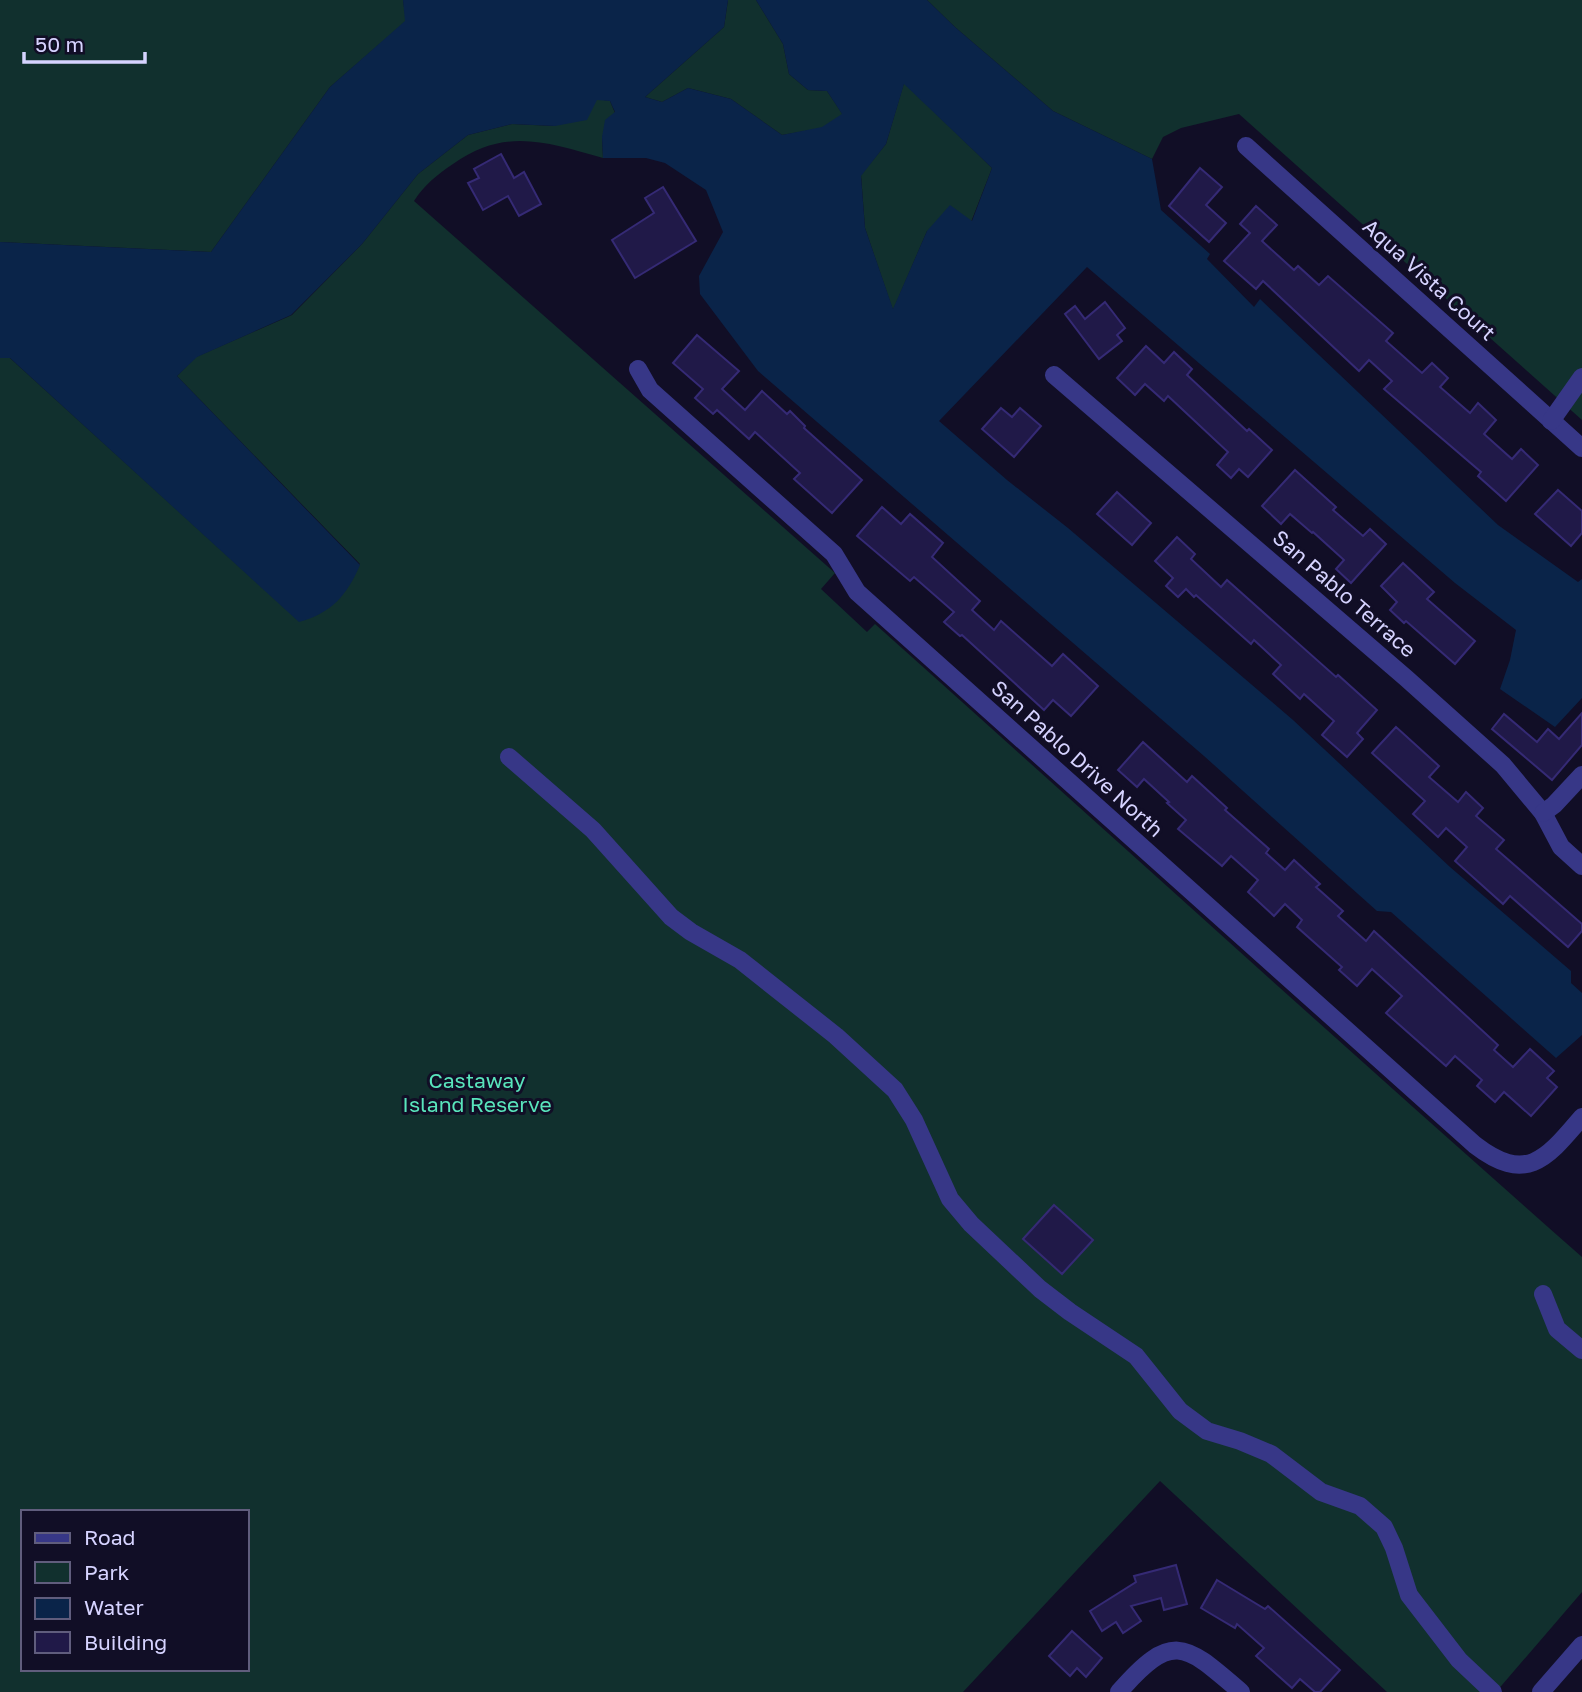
<svg xmlns="http://www.w3.org/2000/svg" width="1582" height="1692" viewBox="0 0 1582 1692" font-family="'Golos Text',sans-serif">
<style>
.green{fill:#11302e;fill-rule:evenodd}
.water{fill:#0a2449;fill-rule:evenodd}
.building{fill:#201948;stroke:#352a75;stroke-width:2}
.lines{fill:none;stroke-linecap:round;stroke-linejoin:round}
.minor{stroke:#373787;stroke-width:18}
.labels{text-anchor:middle;stroke-width:6;stroke-linejoin:round;paint-order:stroke}
.street-label{font-size:21px;fill:#d6d3ff;stroke:#110e26}
.park-label{font-size:21px;fill:#59e5bc;stroke:#110e26}
</style>
<rect width="100%" height="100%" fill="#110e26"/>
<g class="green">
<path d="M0 0H403L406 21 330 87 211 252 0 242Z"/>
<path d="M728 0H756L783 44 789 74 808 90 827 91 843 115 822 128 782 135 731 99 688 88 662 102 645 97 724 27Z"/>
<path d="M927 0H1582V420L1239 114 1181 128 1163 137 1152 159 1053 111 956 28Z"/>
<path d="M904 83 992 168 971 222 927 231 893 310 865 228 861 175 886 144Z"/>
<path d="M597 99 610 101 615 113 602 137 603 158C546 142 505 127 453 164 438 174 424 185 414 201L835 573 821 589 867 632 875 624C1111 835 1345 1048 1582 1257V1592L1496 1692H1387L1160 1481 963 1692H0V349L299 621 360 564 177 376 196 357 292 315 362 244 418 174 468 135 512 124 555 126ZM23 1512H247V1669H23Z"/>
</g>
<path class="water" d="M403 0H728L724 27 645 97 662 102 688 88 731 99 782 135 822 127 842 114 827 91 808 90 789 74 783 44 756 0H927L956 28 1053 111 1152 159 1161 210 1210 254 1207 259 1254 307 1260 299 1498 525 1578 582 1582 579V698L1555 727 1500 689 1510 660 1516 630 1455 583 1087 267 939 421 1007 480 1068 528 1293 720 1450 867 1571 971V983L1582 993V1035L1556 1058 1391 912 1377 911 1204 756 758 371 700 294 699 276 723 232 706 190 665 163 646 158H603L602 137 605 120 615 112 610 101 597 100 587 120 555 126 512 124 468 135 418 174 362 244 291 315 197 357 177 376 360 565C347 595 332 613 299 622L10 358H0V242L211 252 330 87 405 21ZM904 84 992 168 972 221 950 205 927 231 893 309 865 228 861 176 886 144Z"/>
<g class="building">
<path d="M501 154 514 178 524 172 541 204 519 216 508 196 483 210 468 183 479 178 474 169Z"/>
<path d="M1200 168 1222 187 1206 205 1226 223 1209 242 1169 206Z"/>
<path d="M663 187 696 241 635 278 612 240 654 213 645 198Z"/>
<path d="M1256 206 1277 225 1262 241 1294 270 1298 266 1319 285 1328 276 1393 333 1386 341 1422 373 1432 363 1448 378 1440 387 1470 413 1478 403 1496 420 1484 434 1512 459 1521 449 1538 465 1506 501 1478 476 1481 472 1384 389 1392 381 1369 360 1359 371 1263 281 1256 289 1224 261 1250 233 1240 224Z"/>
<path d="M1105 302 1125 328 1117 335 1122 341 1099 359 1065 314 1075 306 1085 319Z"/>
<path d="M697 335 739 371 722 389 745 410 762 391 787 414 790 411 805 426 804 428 862 480 832 513 794 479 800 473 755 432 749 439 717 410 713 414 695 398 703 389 673 363Z"/>
<path d="M1146 346 1164 363 1174 352 1192 369 1187 375 1247 431 1249 429 1272 450 1248 477 1239 469 1231 478 1217 465 1228 452 1168 396 1164 401 1145 384 1135 395 1117 378Z"/>
<path d="M1001 408 1012 417 1020 408 1041 426 1014 457 982 429Z"/>
<path d="M1295 470 1336 507 1333 510 1363 536 1370 529 1386 544 1351 583 1336 569 1344 560 1313 532 1312 533 1290 514 1281 524 1262 506Z"/>
<path d="M1558 490 1582 511V533L1571 546 1535 514Z"/>
<path d="M1117 492 1151 523 1132 545 1097 514Z"/>
<path d="M882 507 901 524 910 514 943 543 932 557 980 601 972 610 994 630 1001 621 1052 666 1063 654 1098 686 1071 716 1053 700 1044 710 962 635 960 636 944 622 954 612 914 577 910 581 857 536Z"/>
<path d="M1177 537 1195 554 1191 559 1221 587 1227 580 1336 677 1338 675 1377 710 1357 733 1363 739 1347 757 1322 735 1334 721 1304 694 1300 699 1273 674 1281 665 1254 640 1251 644 1196 595 1194 597 1186 589 1178 597 1166 586 1173 578 1155 561Z"/>
<path d="M1403 563 1434 592 1427 599 1475 641 1455 664 1406 621 1404 623 1390 610 1397 602 1381 586Z"/>
<path d="M1582 713V745L1552 780 1492 729 1504 714 1537 742 1548 729 1559 739Z"/>
<path d="M1396 727 1439 766 1429 777 1458 802 1466 792 1483 808 1476 816 1504 840 1496 849 1582 924V931L1568 947 1510 896 1503 904 1455 861 1467 847 1446 828 1438 837 1413 814 1425 801 1372 753Z"/>
<path d="M1143 742 1187 782 1192 776 1227 808 1225 810 1269 849 1266 853 1285 870 1294 860 1320 884 1316 887 1343 911 1338 916 1366 941 1374 931 1498 1045 1494 1050 1513 1067 1530 1049 1554 1071 1547 1078 1557 1087 1531 1116 1504 1092 1495 1102 1477 1086 1482 1080 1455 1056 1446 1066 1386 1013 1402 996 1372 969 1357 986 1339 970 1342 967 1297 927 1302 920 1285 904 1274 916 1248 892 1258 880 1231 856 1222 866 1178 829 1186 820 1167 803 1169 802 1144 779 1137 787 1118 770Z"/>
<path d="M1054 1205 1093 1240 1062 1274 1023 1239Z"/>
<path d="M1176 1565 1187 1604 1164 1610 1161 1598 1131 1606 1141 1621 1123 1633 1116 1622 1102 1631 1090 1611 1136 1582 1134 1576Z"/>
<path d="M1217 1580 1265 1609 1268 1606 1340 1670 1320 1692H1315L1300 1679 1292 1688 1256 1656 1264 1648 1237 1624 1235 1628 1201 1608Z"/>
<path d="M1072 1631 1102 1658 1086 1677 1077 1668 1070 1676 1049 1656Z"/>
</g>
<g class="lines">
<g class="minor">
<path d="M1246 146 1582 448"/>
<path d="M638 369 650 390 834 554 857 592 1475 1145C1527 1185 1547 1158 1582 1117"/>
<path d="M1054 375 1406 678 1503 765 1543 813 1561 847 1582 866"/>
<path d="M1551 421 1582 377"/>
<path d="M509 757 593 830 671 917 691 932 740 960 836 1036 895 1090 914 1120 950 1199 971 1224 1040 1289 1070 1312 1136 1356 1180 1411 1207 1431 1240 1441 1271 1454 1321 1492 1360 1506 1384 1527 1394 1548 1409 1595 1459 1660 1493 1692"/>
<path d="M1543 813 1554 805 1582 775"/>
<path d="M1543 1294 1557 1329 1582 1350"/>
<path d="M1119 1692C1173 1630 1185 1644 1241 1692"/>
<path d="M1541 1692 1582 1645"/>
</g>
</g>
<g class="labels">
<g class="street-label">
<text transform="translate(1429 280) rotate(42)" y="7">Aqua Vista Court</text>
<text transform="translate(1344 594) rotate(41)" y="7">San Pablo Terrace</text>
<text transform="translate(1077 759) rotate(42)" y="7">San Pablo Drive North</text>
</g>
<g class="park-label">
<text x="477" y="1088">Castaway<tspan x="477" dy="24">Island Reserve</tspan></text>
</g>
</g>
<rect x="21" y="1510" width="228" height="161" fill="#110e26" stroke="#605d7d" stroke-width="2"/>
<rect x="35" y="1533" width="35" height="10" fill="#373787" stroke="#605d7d" stroke-width="2"/>
<text x="84" y="1545" font-size="21" fill="#d6d3ff">Road</text>
<rect x="35" y="1562" width="35" height="21" fill="#11302e" stroke="#605d7d" stroke-width="2"/>
<text x="84" y="1580" font-size="21" fill="#d6d3ff">Park</text>
<rect x="35" y="1598" width="35" height="21" fill="#0a2449" stroke="#605d7d" stroke-width="2"/>
<text x="84" y="1615" font-size="21" fill="#d6d3ff">Water</text>
<rect x="35" y="1632" width="35" height="21" fill="#201948" stroke="#605d7d" stroke-width="2"/>
<text x="84" y="1650" font-size="21" fill="#d6d3ff">Building</text>
<path d="M24 52v10h121v-10" fill="none" stroke="#d6d3ff" stroke-width="3.5"/>
<text x="35" y="52" font-size="21" fill="#d6d3ff" stroke="#110e26" stroke-width="5" paint-order="stroke">50 m</text>
</svg>
